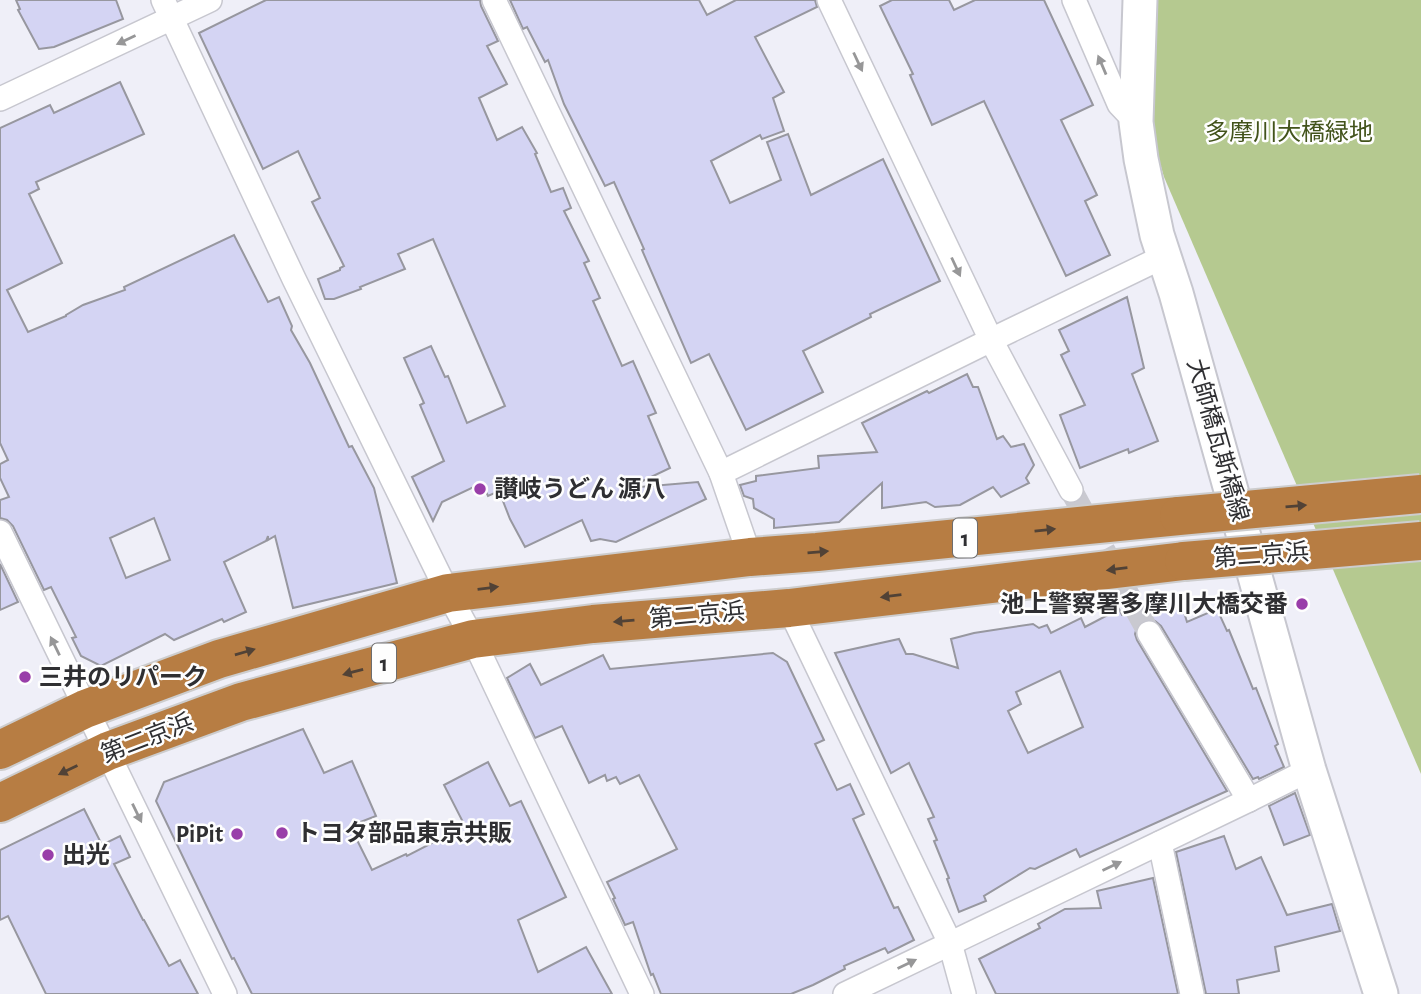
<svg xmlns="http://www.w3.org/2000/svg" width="1421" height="994" viewBox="0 0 1421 994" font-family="'Alegreya Sans','Noto Sans JP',sans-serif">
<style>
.green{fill:#b5c990}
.building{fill:#d4d4f3;stroke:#97979f;stroke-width:2;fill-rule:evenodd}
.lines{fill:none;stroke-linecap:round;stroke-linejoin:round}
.street-tunnel{stroke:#c9c9d0;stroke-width:23;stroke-dasharray:23 11;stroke-linecap:butt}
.street-casing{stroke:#c7c7cf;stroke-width:26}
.secondary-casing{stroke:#c7c7cf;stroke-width:37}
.highway-casing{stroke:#cdcdce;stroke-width:42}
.street{stroke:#fff;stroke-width:23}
.secondary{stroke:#fff;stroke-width:33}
.highway{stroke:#b77d43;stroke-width:38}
.highway-bridge-casing{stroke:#cdcdce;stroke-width:42;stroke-linecap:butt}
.highway-bridge{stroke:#b77d43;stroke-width:38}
.oneway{fill:#979798}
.oneway2{fill:#514236}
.poi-dot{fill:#993ea9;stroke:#fefefe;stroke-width:2.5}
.labels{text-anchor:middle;stroke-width:5;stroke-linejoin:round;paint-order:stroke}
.shield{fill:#fefefe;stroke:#6d6d6f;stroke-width:2}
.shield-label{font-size:23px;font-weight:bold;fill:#2f2f32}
.park-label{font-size:24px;fill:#42531b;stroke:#fefefe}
.street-label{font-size:24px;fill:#2f2f32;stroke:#fefefe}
.poi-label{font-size:24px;font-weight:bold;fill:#2f2f32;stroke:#fefefe;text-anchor:start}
</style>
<rect width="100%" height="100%" fill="#efeff8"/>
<path class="green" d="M1157 0H1421V774L1164 177 1152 136Z"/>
<g class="building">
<path d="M16 0H116L123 19 54 47 39 49 18 10 20 9Z"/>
<path d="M266 0H480L481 6 498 41 487 46 507 84 479 98 497 140 522 127 537 153 535 154 551 192 563 188 571 208 564 211 589 261 584 263 600 298 593 301 622 366 633 361 656 413 648 416 670 468 628 488 698 482 706 499 616 542 600 539 591 541 582 520 525 547 510 519 499 491 488 496 482 483 442 502 433 521 412 477 444 461 420 405 424 403 404 358 431 346 445 377 448 376 467 423 505 406 433 239 398 254 405 269 360 287 361 289 334 299H325L318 279 340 270V268L344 266 312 202 320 198 298 151 263 169 199 33Z"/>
<path d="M510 0H699L707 15 736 0H815L817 7 755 37 784 92 773 98 784 131 762 139 760 135 711 161 730 203 781 180 767 142 788 134 811 195 883 159 940 281 870 314 871 317 803 351 823 392 746 430 709 354 691 363 642 250 644 249 614 182 605 186 564 104 548 60 545 62 527 27 523 29Z"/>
<path d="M892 0H949L954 10 975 0H1044L1093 105 1061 120 1097 195 1085 201 1110 255 1066 276 984 101 932 125 910 75 913 74 880 6Z"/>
<path d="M120 82 144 134 36 182 39 189 29 194 62 263 7 290 28 332 66 316V315L83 305 125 290 124 287 234 235 268 302 279 297 292 326 291 330 310 363 349 447 352 446 374 488 397 583 293 608 275 536 268 540V536L266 541 224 562 246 612 224 622 222 619 174 640 165 634 101 666 81 656 72 638 76 637 51 587 44 590 13 526 7 520 0 518V500L9 497 0 478V464L8 460 0 443V128L50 105 54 113ZM154 518 170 560 126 578 110 538Z"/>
<path d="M1127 297 1144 368 1132 374 1158 441 1129 453 1128 449 1080 468 1060 415 1085 405 1061 355 1069 351 1059 330Z"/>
<path d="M967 374 973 387H978L997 439 1003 436 1011 447 1024 444 1034 465 1026 478 1029 483 1001 497 993 487 960 505 935 507 926 502 882 508V483L839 522 774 528V519L754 508 753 499 744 496 740 485 756 481V476L819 468 818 456 877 452 862 423 927 391 929 393Z"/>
<path d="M0 564 18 602 0 610Z"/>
<path d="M1182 606 1187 622 1217 609 1227 631 1229 630 1253 689 1256 688 1278 744 1275 746 1284 767 1259 779 1258 777 1253 779 1161 626 1155 621 1148 619 1142 621 1137 627 1135 634 1137 640 1227 791 1080 857 1076 849 1035 869 1030 868 984 896 986 901 959 912 947 879 949 878 934 841 937 840 928 819 934 817 909 763 891 773 835 653 899 639 906 654H913L958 668 951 639 974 633 1033 624 1039 628 1047 625 1051 633 1081 618 1085 627 1119 609 1122 615ZM1060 671 1083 727 1028 753 1008 711 1021 704 1016 692Z"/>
<path d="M773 653 787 662 824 740 815 744 837 790 850 784 864 814 853 819 894 908 898 907 914 940 888 953 885 948 844 966 845 969 813 985 791 994H661L653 974 651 975 633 922 625 925 613 899 615 898 607 882 677 849 639 775 620 784 616 777 607 781 605 775 589 783 562 726 535 738 507 678 530 664 541 685 603 655 610 669Z"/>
<path d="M303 729 324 773 352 761 376 816 350 826 372 870 406 854 407 856 465 826 444 785 488 762 510 806 521 801 566 897 518 920 538 972 586 947 612 994H252L234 958 232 959 156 801 164 782Z"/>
<path d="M1295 793 1310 835 1284 845 1269 806Z"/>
<path d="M84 809 102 845 120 836 130 857 114 864 143 920H144L169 966 180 960 198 994H46L8 916 0 920V850Z"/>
<path d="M1224 836 1236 869 1261 857 1287 915 1332 904 1340 931 1275 947 1279 971 1237 980 1239 994H1206L1176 852Z"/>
<path d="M1153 878 1178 994H996L979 959 1040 928 1038 924 1065 909 1101 908 1097 891Z"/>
</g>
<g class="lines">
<path class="street-tunnel" d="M1071 490 1149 633"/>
<g class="street-casing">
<g id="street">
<path d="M163 0 294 279 448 593 473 639 642 994"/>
<path d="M494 0 721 473 750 557"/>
<path d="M829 0 991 340 1071 490"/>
<path d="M1074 0 1119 104 1136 122"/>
<path d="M0 99 210 0"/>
<path d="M721 473 991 340 1163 257"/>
<path d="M0 532 225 994"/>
<path d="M789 608 950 943 964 994"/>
<path d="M1149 633 1249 800"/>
<path d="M1160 843 1192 994"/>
<path d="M845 994 1249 800 1309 770"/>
</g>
</g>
<g class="secondary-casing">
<path id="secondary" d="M1140 0 1136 122 1141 159 1157 235 1176 293 1309 770 1381 994"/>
</g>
<g class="highway-casing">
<g id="highway">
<path d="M0 750 85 709 219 659 448 593 750 557 817 552 1179 516"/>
<path d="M0 803 108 751 241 702 473 639 593 624 789 608 1184 561"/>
</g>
</g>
<use href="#street" class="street"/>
<use href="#secondary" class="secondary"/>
<use href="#highway" class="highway"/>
<g class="highway-bridge-casing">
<g id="highway-bridge">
<path d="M1179 516 1421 494"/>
<path d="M1184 561 1421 541"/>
</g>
</g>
<use href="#highway-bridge" class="highway-bridge"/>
</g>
<defs><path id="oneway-solid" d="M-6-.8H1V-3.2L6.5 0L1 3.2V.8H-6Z" transform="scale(1.75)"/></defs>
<g class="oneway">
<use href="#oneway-solid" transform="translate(126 40) rotate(155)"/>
<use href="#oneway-solid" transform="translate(858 62) rotate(65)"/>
<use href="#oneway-solid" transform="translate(1102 65) rotate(-113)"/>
<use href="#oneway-solid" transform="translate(956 267) rotate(65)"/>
<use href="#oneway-solid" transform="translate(55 646) rotate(-116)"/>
<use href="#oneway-solid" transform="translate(137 813) rotate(64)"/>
<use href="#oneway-solid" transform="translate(1112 866) rotate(-25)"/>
<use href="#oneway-solid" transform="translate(907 964) rotate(-26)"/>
</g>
<g class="oneway2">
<use href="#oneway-solid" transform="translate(1296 506) rotate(-5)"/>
<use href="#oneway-solid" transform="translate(1045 530) rotate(-6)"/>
<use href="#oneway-solid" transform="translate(818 552) rotate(-5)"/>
<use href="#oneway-solid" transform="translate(1117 569) rotate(173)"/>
<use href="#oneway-solid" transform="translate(488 588) rotate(-7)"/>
<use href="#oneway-solid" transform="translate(891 596) rotate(173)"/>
<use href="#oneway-solid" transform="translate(624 621) rotate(175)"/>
<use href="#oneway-solid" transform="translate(245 652) rotate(-16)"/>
<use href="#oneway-solid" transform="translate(353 672) rotate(165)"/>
<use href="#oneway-solid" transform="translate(68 770) rotate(154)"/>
</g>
<g class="poi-dot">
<circle cx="480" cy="489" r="7"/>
<circle cx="1302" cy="604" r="7"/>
<circle cx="25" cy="677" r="7"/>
<circle cx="282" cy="833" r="7"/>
<circle cx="237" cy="834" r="7"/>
<circle cx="48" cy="855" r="7"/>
</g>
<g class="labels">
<g class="shield">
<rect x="953" y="518.5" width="24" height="39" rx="5"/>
<rect x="372" y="643.5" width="24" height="39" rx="5"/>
</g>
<g class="shield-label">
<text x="965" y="546">1</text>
<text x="384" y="671">1</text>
</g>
<g class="park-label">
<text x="1289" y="140">多摩川大橋緑地</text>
</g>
<g class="street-label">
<text transform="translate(1218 440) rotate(74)" y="8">大師橋瓦斯橋線</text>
<text transform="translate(1261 555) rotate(-4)" y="8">第二京浜</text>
<text transform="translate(697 615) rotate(-5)" y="8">第二京浜</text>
<text transform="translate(147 738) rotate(-21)" y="8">第二京浜</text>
</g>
<g class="poi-label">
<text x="494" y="497">讃岐うどん 源八</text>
<text x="1288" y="612" text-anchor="end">池上警察署多摩川大橋交番</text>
<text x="39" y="685">三井のリパーク</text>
<text x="296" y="841">トヨタ部品東京共販</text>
<text x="223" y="842" text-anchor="end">PiPit</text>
<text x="62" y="863">出光</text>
</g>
</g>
</svg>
